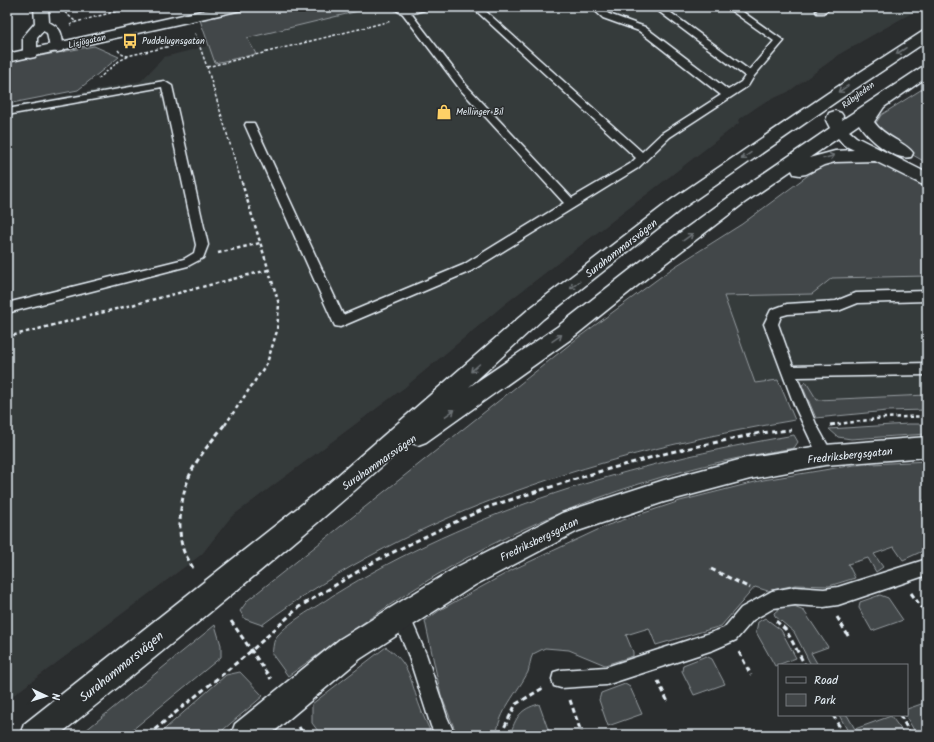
<svg xmlns="http://www.w3.org/2000/svg" width="934" height="742" viewBox="0 0 934 742" font-family="Kalam,sans-serif">
<style>
.built{fill:#363a3b}
.green{fill:#424648;stroke:#959ca0}
.lines{fill:none;stroke-linecap:round;stroke-linejoin:round}
.lane-casing{stroke:#e8f1f8;stroke-width:3}
.street-casing{stroke:#e8f1f8;stroke-width:3}
.secondary-casing{stroke:#e8f1f8;stroke-width:3}
.path-far2{stroke:#e8f1f8;stroke-width:1.5;stroke-dasharray:3 2;stroke-linecap:butt}
.path-far1{stroke:#e8f1f8;stroke-width:2.5;stroke-dasharray:3.5 3;stroke-linecap:butt}
.path{stroke:#e8f1f8;stroke-width:3;stroke-dasharray:5 3.5;stroke-linecap:butt}
.lane{fill:#2a2d2e;fill-rule:evenodd}
.street{fill:#2a2d2e;fill-rule:evenodd}
.secondary{fill:#2a2d2e;fill-rule:evenodd}
.oneway{stroke:#6c7275}
.labels{text-anchor:middle;stroke-width:3;stroke-linejoin:round;paint-order:stroke}
.far-street-label{font-size:9px;fill:#e8f1f8;stroke:#2a2d2e}
.far-poi-label{font-size:9px;fill:#e8f1f8;stroke:#2a2d2e;text-anchor:start}
.street-label{font-size:11px;fill:#e8f1f8;stroke:#2a2d2e}
.near-street-label{font-size:13px;fill:#e8f1f8;stroke:#2a2d2e}
</style>
<rect width="100%" height="100%" fill="#2a2d2e"/>
<filter id="ink" filterUnits="userSpaceOnUse"><feTurbulence type="fractalNoise" baseFrequency=".025" numOctaves="2"/><feDisplacementMap in="SourceGraphic" scale="8" xChannelSelector="R" yChannelSelector="G"/><feConvolveMatrix kernelMatrix="1 2 1 2 8 2 1 2 1" color-interpolation-filters="sRGB"/></filter>
<g filter="url(#ink)">
<g class="built">
<path d="M362 7H438L444 8 450 7H922L843 52 788 92 763 103 738 120 739 123 505 304 404 388 231 517 202 554 7 700V107L141 81 164 57Z"/>
<path d="M927 276V395L817 400 806 382 778 380 755 383 724 296 812 294 832 278Z"/>
</g>
<g class="green">
<path d="M257 7H386V8L367 9 247 38 256 54 215 63 200 20Z"/>
<path d="M94 46 119 57 78 90 7 104V62Z"/>
<path d="M927 86V163L911 154 878 130 876 123 881 115Z"/>
<path d="M852 158 883 164 927 185V276L832 278 812 294 724 296 755 383 778 380 795 420C607 452 417 509 262 625L245 619 240 611 248 600 579 337 674 267 742 224 826 162Z"/>
<path d="M806 382 817 400 927 395V410L887 411 816 418 802 385Z"/>
<path d="M908 424H927V434L851 439 838 437 829 429Z"/>
<path d="M794 435 798 442 794 448C674 466 557 506 452 566 395 599 342 638 288 676L272 654C273 650 273 643 275 639 283 625 318 606 332 596 472 509 633 463 794 435Z"/>
<path d="M927 461V499L922 501 923 532 927 549 903 560 894 547 874 554 883 567 876 572 868 558 848 564 855 578 829 586 795 585 768 591 755 587 721 626 656 645 649 628 626 635 633 652V656L605 665 569 650 545 648 533 654C530 659 530 666 528 672 519 690 497 714 497 735H457L441 695 425 621 440 610 512 570 608 525 680 501 763 480 854 465Z"/>
<path d="M880 595 888 598 903 620 872 631 859 608 860 602Z"/>
<path d="M789 605 804 611 828 647 811 653 818 665H811L794 632 775 616 774 613 781 607Z"/>
<path d="M765 618 781 630 796 658 775 666 756 632 758 622Z"/>
<path d="M215 625 221 645V657L126 735H80Z"/>
<path d="M386 647C411 664 410 681 420 707 423 716 428 726 432 735H321L312 723V704Z"/>
<path d="M706 656 712 659 725 684 694 695 682 671 683 665Z"/>
<path d="M240 672 263 696 217 735H158L226 675Z"/>
<path d="M625 684 630 687 642 714 608 726 599 700 601 693Z"/>
<path d="M927 702V735H917L905 715H907V709Z"/>
<path d="M539 704 550 735H510C516 717 520 709 539 704Z"/>
<path d="M839 715H847L855 729 891 716 905 735H850Z"/>
</g>
<g class="lines">
<g class="lane-casing">
<g id="lane">
<path d="M404 7 407 8 466 85 572 198 630 164 636 158 472 7H481L642 152 662 133 721 95 639 31 603 18 591 7H600L609 14 645 27 728 90 741 82 745 76 653 7H663L749 70 774 41 726 7H736L784 41 754 76 748 86 670 137 638 168 471 271 340 327 335 326 333 322 245 125 246 123H254L255 125 343 315 463 265 564 203 460 89 400 10Z"/>
<path d="M821 7H832L823 13H817L816 11Z"/>
<path d="M164 81 172 86 208 245 203 258 188 266 7 313V303L184 259 194 253 196 245 162 87 7 115V109Z"/>
<path d="M927 291V301L858 303 838 311 788 314 781 316 778 324 793 366 927 363V375L797 377 816 424 833 455 830 460 825 462 820 460 795 407 764 324 771 310 787 304 836 301 856 293Z"/>
<path d="M927 559V575L838 605 824 607 795 605 774 608 753 620 736 640 713 650 606 685 561 688 554 686 552 679 554 672 561 670 606 667 713 632 724 628 741 608 772 591 795 587 824 589 838 587Z"/>
<path d="M401 607 407 610 426 654 447 717 455 735H435L431 726 408 654 392 616 395 610Z"/>
</g>
</g>
<g class="street-casing">
<g id="street">
<path d="M34 7H48L49 22C63 30 61 33 64 48L62 51 57 52 52 51 50 48 47 33 43 31 37 38V54L35 57 30 58 25 57 23 54V37L35 23Z"/>
<path d="M394 7H426L424 10C413 13 402 18 394 7Z"/>
<path d="M927 437V457L825 465 750 479 664 502 578 531 475 585 360 659 270 735H231L235 724 340 639 457 567 562 513 664 480 750 457 825 445Z"/>
</g>
</g>
<g class="secondary-casing">
<g id="secondary">
<path d="M219 7H244L242 10 237 11 7 62V54Z"/>
<path d="M927 31V41L840 99 683 208 543 319 469 387 557 327 649 255 732 195 830 128 826 120 829 113 835 111 841 113 843 116 842 120 922 67 927 65V77L884 107 874 122C885 138 906 142 913 153L911 157C893 161 868 138 859 124L849 131 856 137 927 173V186L921 184 875 161 835 162 824 165 806 174 800 175 794 174 792 170 744 203 663 265 571 339 426 442 418 445 409 442C297 544 177 639 59 735H20L24 724 329 483 529 309 671 200 828 93 922 32ZM838 138 844 145 854 150 835 151 809 158Z"/>
</g>
</g>
<g class="path-far2">
<path d="M61 9 76 22"/>
<path d="M437 10 449 7"/>
<path d="M70 25 76 22 133 7"/>
<path d="M195 33 207 67 242 184"/>
<path d="M118 50 121 54 127 56 198 40"/>
<path d="M207 67 391 21"/>
<path d="M98 79 119 61 129 56"/>
</g>
<g class="path-far1">
<path d="M218 253 260 243"/>
<path d="M7 337 268 270"/>
<path d="M225 425 267 363 277 331 279 304 242 183"/>
<path d="M831 425 884 418 927 416"/>
</g>
<g class="path">
<path d="M830 425 838 424"/>
<path d="M927 528V531"/>
<path d="M193 568C190 563 187 557 184 552 176 531 181 496 189 477 197 457 213 440 225 424"/>
<path d="M711 569 750 588"/>
<path d="M911 593 925 612"/>
<path d="M837 617 850 639"/>
<path d="M231 621 271 679"/>
<path d="M776 621 786 630 805 665"/>
<path d="M739 652 751 675"/>
<path d="M658 681 669 704"/>
<path d="M570 700 582 735"/>
<path d="M833 715 844 735"/>
<path d="M900 715 911 735"/>
<path d="M299 727 304 735"/>
<path d="M148 735 251 651 299 607 377 560 453 523 491 506 598 472 671 452 760 433 791 430"/>
<path d="M503 735V730L516 704 543 688"/>
</g>
<use href="#lane" class="lane"/>
<use href="#street" class="street"/>
<use href="#secondary" class="secondary"/>
</g>
<defs><path id="oneway-shaft" d="M-6 0H5M1.5-3L5.5 0L1.5 3" fill="none" stroke-width="1.6" stroke-linecap="round" stroke-linejoin="round"/></defs>
<g class="oneway">
<use href="#oneway-shaft" transform="translate(901 51) rotate(147)"/>
<use href="#oneway-shaft" transform="translate(843 89) rotate(146)"/>
<use href="#oneway-shaft" transform="translate(746 156) rotate(145)"/>
<use href="#oneway-shaft" transform="translate(829 157) rotate(-15)"/>
<use href="#oneway-shaft" transform="translate(688 237) rotate(-36)"/>
<use href="#oneway-shaft" transform="translate(575 285) rotate(142)"/>
<use href="#oneway-shaft" transform="translate(557 338) rotate(-35)"/>
<use href="#oneway-shaft" transform="translate(475 368) rotate(138)"/>
<use href="#oneway-shaft" transform="translate(450 413) rotate(-35)"/>
</g>
</g>
<defs>
<g id="bus-bare" transform="scale(1.2)"><path d="M-5-6H5V4H4V6H2V4H-2V6H-4V4H-5ZM-3.5-4V0h7V-4ZM-3.5 1.2v1.5H-2V1.2ZM2 1.2v1.5H3.5V1.2Z" fill="#ffd166" stroke="#2a2d2e" stroke-width="2.5" paint-order="stroke"/></g>
<g id="shop-bare" transform="scale(1.2)"><path d="M-5-2.5h2.3a2.7 3.5 0 0 1 5.4 0H5L5.5 6h-11ZM-1.5-2.5h3a1.5 2.3 0 0 0-3 0Z" fill="#ffd166" stroke="#2a2d2e" stroke-width="2.5" paint-order="stroke"/></g>
</defs>
<g fill-rule="evenodd">
<use href="#bus-bare" x="130" y="41"/>
<use href="#shop-bare" x="444" y="112"/>
</g>
<g class="labels">
<g class="far-street-label">
<text transform="translate(87 41) rotate(-13)" y="3">Lisjögatan</text>
<text transform="translate(858 95) rotate(-37)" y="3">Råbyleden</text>
</g>
<g class="far-poi-label">
<text x="142" y="44">Puddelugnsgatan</text>
<text x="456" y="115">Mellinger Bil</text>
</g>
<g class="street-label">
<text transform="translate(621 248) rotate(-38)" y="4">Surahammarsvägen</text>
<text transform="translate(850 455) rotate(-6)" y="4">Fredriksbergsgatan</text>
<text transform="translate(379 462) rotate(-35)" y="4">Surahammarsvägen</text>
<text transform="translate(539 539) rotate(-26)" y="4">Fredriksbergsgatan</text>
</g>
<g class="near-street-label">
<text transform="translate(121 666) rotate(-39)" y="5">Surahammarsvägen</text>
</g>
</g>
<rect width="934" height="742" fill="none" stroke="#2a2d2e" stroke-width="24"/>
<rect x="12" y="12" width="910" height="718" fill="none" stroke="#e8f1f8" stroke-width="1.5" filter="url(#ink)"/>
<rect x="778" y="664" width="130" height="52" fill="#2a2d2e" stroke="#767b7f"/>
<rect x="786" y="677" width="20" height="6" fill="#2a2d2e" stroke="#767b7f"/>
<text x="814" y="684" font-size="12" fill="#e8f1f8">Road</text>
<rect x="786" y="694" width="20" height="12" fill="#424648" stroke="#767b7f"/>
<text x="814" y="704" font-size="12" fill="#e8f1f8">Park</text>
<g transform="translate(46 696) rotate(94)" stroke="#2a2d2e" stroke-width="3" paint-order="stroke">
<path d="M0-3L7 15L0 10L-7 15Z" fill="#e8f1f8"/>
<text y="-6" font-size="11" font-weight="bold" text-anchor="middle" fill="#e8f1f8">N</text>
</g>
</svg>
